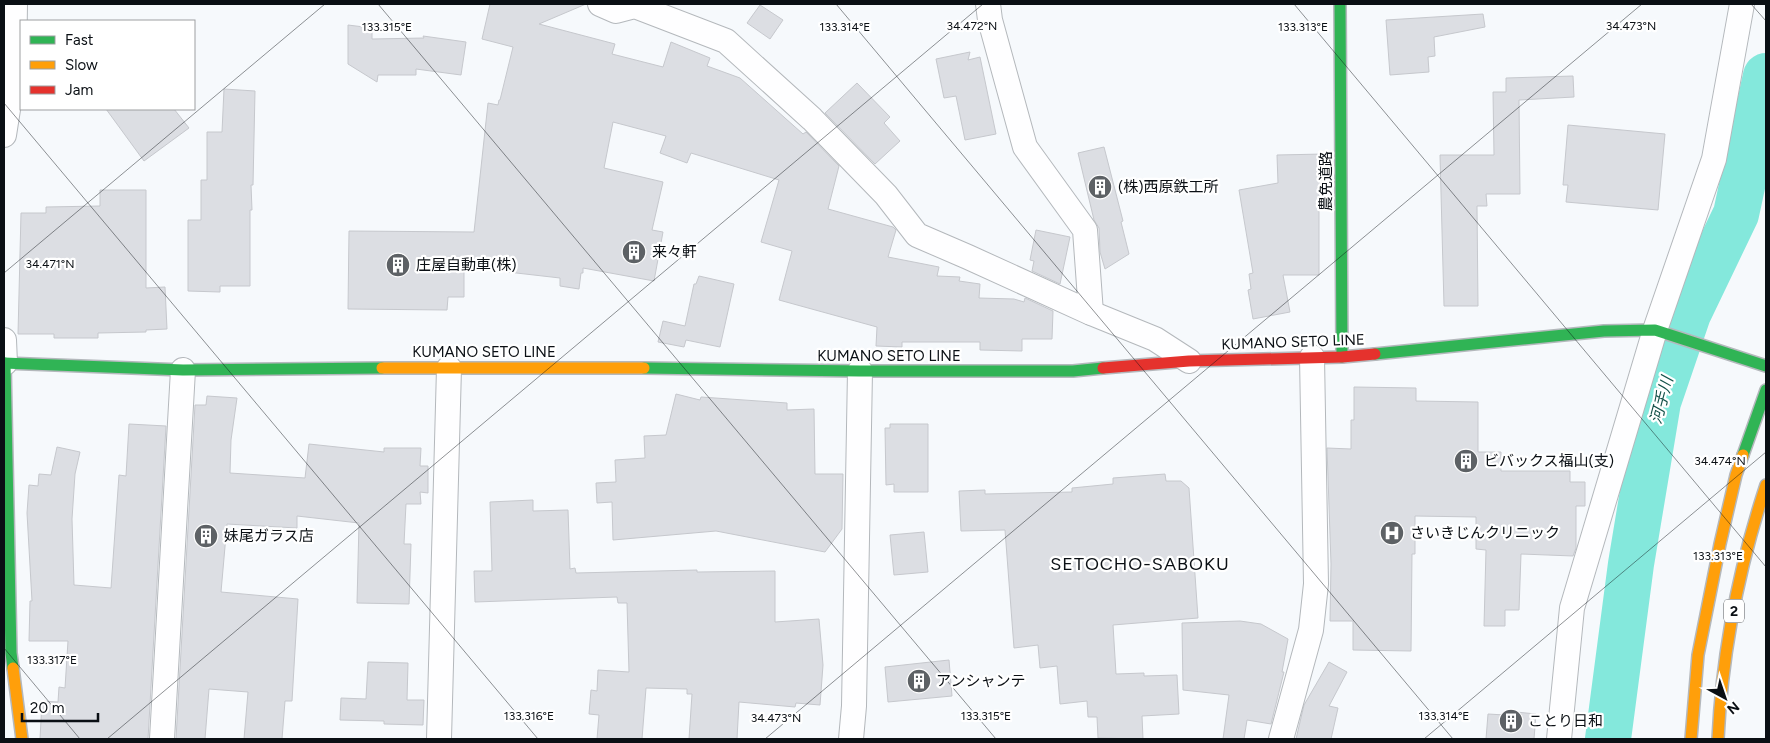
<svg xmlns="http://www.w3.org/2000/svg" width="1770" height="743" viewBox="0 0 1770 743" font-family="Figtree,'Noto Sans JP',sans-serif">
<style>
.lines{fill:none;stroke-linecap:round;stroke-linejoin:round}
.river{stroke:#84e8dc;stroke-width:46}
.building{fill:#dcdee3;stroke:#c6c8cd}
.street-casing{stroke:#b4b8bc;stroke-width:26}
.fast-casing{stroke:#b4b8bc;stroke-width:14}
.slow-casing{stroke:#b4b8bc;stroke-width:14}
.jam-casing{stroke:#b4b8bc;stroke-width:14}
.street{stroke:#fefeff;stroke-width:24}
.fast{stroke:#30b455;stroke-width:11}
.slow{stroke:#ff9f0a;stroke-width:11}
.jam{stroke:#e5322d;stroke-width:11}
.ticks{fill:none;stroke:#0a0f14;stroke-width:1;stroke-opacity:0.45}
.labels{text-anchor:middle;stroke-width:4.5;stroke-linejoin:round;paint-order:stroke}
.shield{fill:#fff;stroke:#54575a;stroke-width:1}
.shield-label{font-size:14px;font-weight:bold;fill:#0a0f14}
.street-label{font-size:15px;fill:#0a0f14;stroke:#fff}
.poi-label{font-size:15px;fill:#0a0f14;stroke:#fff;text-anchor:start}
.water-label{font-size:16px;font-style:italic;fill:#145149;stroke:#fff}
.quarter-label{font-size:18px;letter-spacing:1px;fill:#0a0f14;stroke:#fff}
.ticks-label{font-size:12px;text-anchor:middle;fill:#0a0f14;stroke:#fff;stroke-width:4.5;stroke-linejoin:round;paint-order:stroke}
</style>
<rect width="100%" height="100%" fill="#f6f9fc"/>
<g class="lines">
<path class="river" d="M1608 739 1631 564 1658 402 1688 314 1736 214 1766 76"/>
</g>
<g class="building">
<path d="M490 4H586L539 24 615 44 612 54 663 67 671 42 710 58 707 66 740 78 803 134 806 132 839 166 828 209 893 227 896 230 888 257 939 267 937 276 960 277 959 281 980 284 979 298 1014 299 1024 302 1025 298 1053 311 1052 339H1022V351L980 350V342H902V347L876 346 877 327 779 300 792 251 761 242 779 180 691 153 687 163 660 153 666 136 613 122 604 168 663 182 652 230 663 232 654 281 583 268V273H581L579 289 560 286V278L464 267V297H448L447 310 348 309 349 231 474 232 488 103 498 105 499 100H500L513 47 482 39Z"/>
<path d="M760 5 783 20 770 39 747 23Z"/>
<path d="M1483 14 1485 27 1434 37 1435 56 1428 57 1429 72 1390 75 1386 20Z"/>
<path d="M348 25 372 28V39L424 38 423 36 466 42 461 75 416 69V75H378L377 82 348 64Z"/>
<path d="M970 52 968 60 980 57 996 134 965 140 956 96 944 98 936 59Z"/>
<path d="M1573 76 1574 97 1519 100 1520 194H1486L1487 206H1477L1478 306H1444L1440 155H1494L1493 92H1506V78Z"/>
<path d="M857 83 890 117 884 123 900 141 875 164 825 113Z"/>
<path d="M224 89 255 91 253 185H251L252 210H250V286H220V292L188 291V220H201V180H207V132H222Z"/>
<path d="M106 109H174L189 128 144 161Z"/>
<path d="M1568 125 1665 134 1658 210 1566 202 1568 185H1563Z"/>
<path d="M1104 147 1123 221 1121 222 1129 254 1105 269 1100 252 1099 228 1094 220 1078 153Z"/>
<path d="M1324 154 1325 186H1319V275H1283L1290 312 1253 319 1248 290 1251 289 1249 274 1253 273 1239 190 1278 183 1277 155Z"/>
<path d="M100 190H146V288L165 287 167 329 146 330V332L98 333V338H54V334H18L21 213H46V207L100 206Z"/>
<path d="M1036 230 1070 237 1060 284 1032 271 1034 261 1030 260Z"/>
<path d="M699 276 734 284 720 347 686 340 684 347 658 342 663 321 685 326 694 284H696Z"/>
<path d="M1354 387 1416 388V401L1478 402V452H1501V471H1570V482H1585V506H1576V548L1573 556 1521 554 1519 610H1505V626H1484L1486 550 1476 549V517L1415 516V554H1412L1411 651 1353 650V621H1330L1331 564 1327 448 1351 449V420H1354Z"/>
<path d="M676 394 700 400 701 397 787 403V410L814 409 815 474H843L842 529 825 552 716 531 613 540 612 502 597 503 596 483 616 482 615 460 645 458 644 436 666 435Z"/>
<path d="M207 396 237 398 231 440 230 473 305 478 309 444 384 452V448H421L420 466H428V493L420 492 421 504H406L404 544H411L409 604 357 603 359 523 297 516V528L227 524 221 592 298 599 292 701H285L282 739H244L248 692 209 689 205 739H176L195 405H206Z"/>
<path d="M129 424 166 426 148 739H40L42 701 58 702 59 687 65 688 68 641H29L30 601H32L27 513 29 485 38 486 39 474 51 475 57 447 80 452 75 474 72 519 74 585 111 588 119 475 126 476Z"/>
<path d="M890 424H928V492H894V484L886 485 885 428H890Z"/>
<path d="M1165 474 1166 481H1181L1189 488 1198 618 1113 625 1116 674 1144 673V676L1177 675 1179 714 1142 716 1143 739 1098 738 1097 717H1088L1087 701 1060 704 1057 666 1040 668 1038 645 1014 648 1005 530 961 531 959 491 985 490V494L1072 492V488L1113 484V478Z"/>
<path d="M533 500V511L568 510 570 569 575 568 576 573 697 570V572L775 571V622L819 619 823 665 820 705 796 703 795 707 739 702 737 739H689L692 694H687V689L646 688 642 739H597L599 715 589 714 591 690 597 691 598 670 629 672 627 603H618L617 597 475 602 474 571H492L490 502Z"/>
<path d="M924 532 928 572 894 575 890 535Z"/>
<path d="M1240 621 1261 624 1288 639 1282 672H1284L1271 724 1247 720 1244 739H1223L1229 695 1183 690 1182 623Z"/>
<path d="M949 660 952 696 888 702 885 667Z"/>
<path d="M368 662 408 663 407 700H424L423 725 384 724V721L340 720 341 698 366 699Z"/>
<path d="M1329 662 1347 672 1329 706 1338 708 1331 739H1296L1304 705Z"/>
<path d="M1506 711 1536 714 1534 739H1486L1488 714 1505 715Z"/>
</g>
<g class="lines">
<g class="street-casing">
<g id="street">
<path d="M600 4 616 11 635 6 726 41 812 119 886 195 917 235 968 257 1091 313 1155 339 1189 361"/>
<path d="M988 4 990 20 1025 147 1085 230 1091 313"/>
<path d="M4 135 14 71 15 4"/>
<path d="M4 340 5 363"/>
<path d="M162 739 183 370"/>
<path d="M439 739 449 368"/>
<path d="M851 739 854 706 860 371"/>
<path d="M1281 739 1311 630 1316 584 1312 357"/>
<path d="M1559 739 1572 608 1655 330 1714 159 1742 4"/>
</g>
</g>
<g class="fast-casing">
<g id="fast">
<path d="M1340 4 1342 357"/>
<path d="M1375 354 1604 331 1655 330 1766 366"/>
<path d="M4 363 183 370 382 368"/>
<path d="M5 363 11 653 13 668"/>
<path d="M644 368 860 371H1073L1103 368"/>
<path d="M1743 455 1766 390"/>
</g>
</g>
<g class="slow-casing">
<g id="slow">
<path d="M382 368H644"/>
<path d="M13 668 22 739"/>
<path d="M1691 739 1698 655 1720 544 1736 475 1743 455"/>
<path d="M1718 739C1722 653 1739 567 1766 485"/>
</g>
</g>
<g class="jam-casing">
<path id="jam" d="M1103 368 1189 361 1342 357 1375 354"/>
</g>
<use href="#street" class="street"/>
<use href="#fast" class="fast"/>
<use href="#slow" class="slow"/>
<use href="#jam" class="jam"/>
</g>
<path class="ticks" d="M378 4 996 739M836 4 1453 739M1294 4 1766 567M1751 4 1766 21M4 103 538 739M4 273 325 4M4 648 80 739M107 739 983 4M765 739 1642 4M1424 739 1766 452"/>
<defs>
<g id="building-disc" transform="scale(1.25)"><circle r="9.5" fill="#5d6165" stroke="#fff"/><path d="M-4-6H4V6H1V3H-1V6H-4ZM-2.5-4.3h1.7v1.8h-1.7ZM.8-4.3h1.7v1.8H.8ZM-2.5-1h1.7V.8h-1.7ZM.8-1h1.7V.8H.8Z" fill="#fff"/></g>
<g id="hospital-disc" transform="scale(1.25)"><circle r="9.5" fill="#5d6165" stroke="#fff"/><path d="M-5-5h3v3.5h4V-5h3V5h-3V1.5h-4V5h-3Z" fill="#fff"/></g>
</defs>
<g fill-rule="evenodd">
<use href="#building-disc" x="1100" y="187"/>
<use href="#building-disc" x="634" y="252"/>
<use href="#building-disc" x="398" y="265"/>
<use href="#building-disc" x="1466" y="461"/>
<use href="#hospital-disc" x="1392" y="533"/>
<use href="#building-disc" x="206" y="536"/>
<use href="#building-disc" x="919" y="681"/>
<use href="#building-disc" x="1511" y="721"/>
</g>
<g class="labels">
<rect class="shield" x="1724" y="599.5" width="20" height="23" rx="4"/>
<g class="shield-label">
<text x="1734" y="616">2</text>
</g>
<g class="street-label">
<text transform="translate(1326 181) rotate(-90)" y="5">農免道路</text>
<text transform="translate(1293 342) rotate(-2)" y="5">KUMANO SETO LINE</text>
<text x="484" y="357">KUMANO SETO LINE</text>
<text x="889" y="361">KUMANO SETO LINE</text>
</g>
<g class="poi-label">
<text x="1118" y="192">(株)西原鉄工所</text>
<text x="652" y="257">来々軒</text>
<text x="416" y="270">庄屋自動車(株)</text>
<text x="1484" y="466">ビバックス福山(支)</text>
<text x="1410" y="538">さいきじんクリニック</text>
<text x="224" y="541">妹尾ガラス店</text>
<text x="936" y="686">アンシャンテ</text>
<text x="1528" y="726">ことり日和</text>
</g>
<g class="water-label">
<text transform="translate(1661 400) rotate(-75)" y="6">河手川</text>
</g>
<g class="quarter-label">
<text x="1140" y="570">SETOCHO-SABOKU</text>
</g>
</g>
<g class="ticks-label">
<text x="972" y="30">34.472°N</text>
<text x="1631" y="30">34.473°N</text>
<text x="387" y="31">133.315°E</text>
<text x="845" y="31">133.314°E</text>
<text x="1303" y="31">133.313°E</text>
<text x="50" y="268">34.471°N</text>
<text x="1720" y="465">34.474°N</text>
<text x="1718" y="560">133.313°E</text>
<text x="52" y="664">133.317°E</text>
<text x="529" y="720">133.316°E</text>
<text x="986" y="720">133.315°E</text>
<text x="1444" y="720">133.314°E</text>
<text x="776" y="722">34.473°N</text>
</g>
<rect width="1770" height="743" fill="none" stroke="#0a0f14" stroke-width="10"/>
<rect x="20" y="20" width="175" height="90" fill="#ffffff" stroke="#9d9fa1"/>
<rect x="30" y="36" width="25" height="8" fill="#30b455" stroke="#9d9fa1"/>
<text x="65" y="45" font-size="15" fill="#0a0f14">Fast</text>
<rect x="30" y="61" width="25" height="8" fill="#ff9f0a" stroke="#9d9fa1"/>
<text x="65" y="70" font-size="15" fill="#0a0f14">Slow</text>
<rect x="30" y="86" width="25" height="8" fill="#e5322d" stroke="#9d9fa1"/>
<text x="65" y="95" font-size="15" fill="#0a0f14">Jam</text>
<g transform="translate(1725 698) rotate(140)" stroke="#ffffff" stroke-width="4" paint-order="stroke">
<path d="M0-4L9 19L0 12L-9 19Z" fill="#0a0f14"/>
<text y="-8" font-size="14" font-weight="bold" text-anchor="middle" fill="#0a0f14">N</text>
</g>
<path d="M22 713v8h76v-8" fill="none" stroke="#0a0f14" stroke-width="2.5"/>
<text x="30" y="713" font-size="15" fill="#0a0f14" stroke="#ffffff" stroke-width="4" paint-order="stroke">20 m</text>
</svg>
